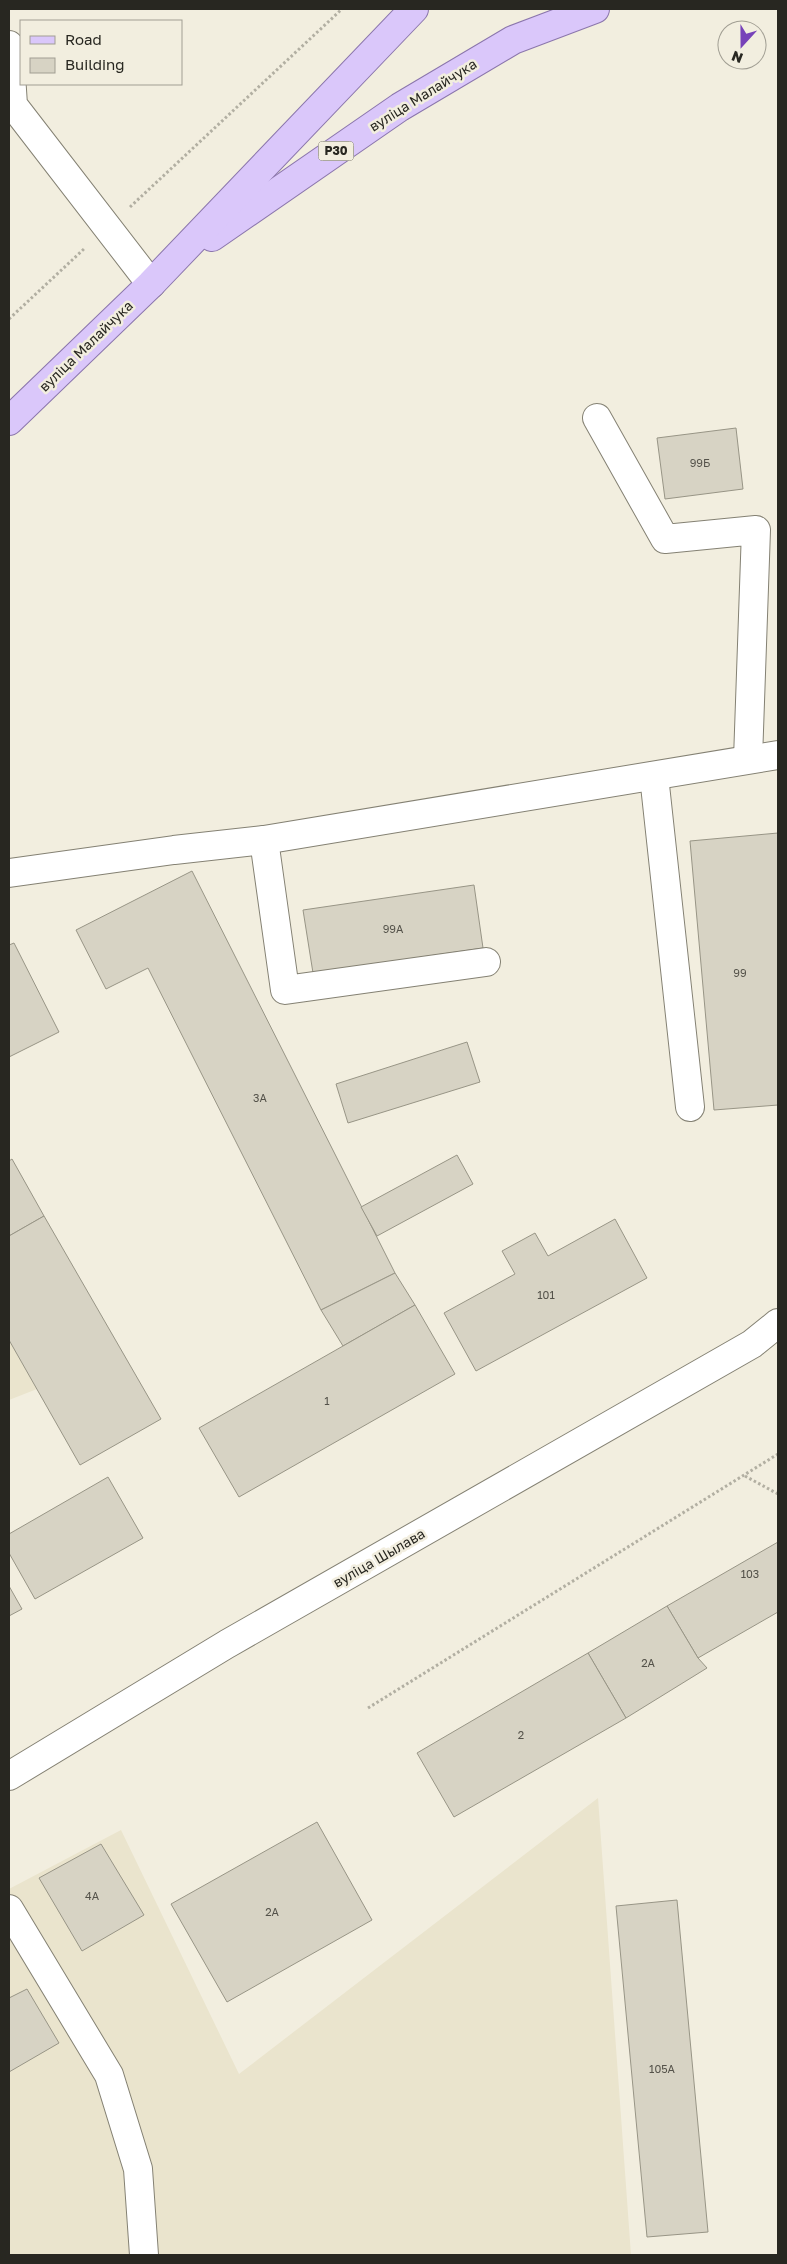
<svg xmlns="http://www.w3.org/2000/svg" width="787" height="2264" viewBox="0 0 787 2264" font-family="'Golos Text',sans-serif">
<style>
.built{fill:#eae4cd}
.building{fill:#d7d3c4;stroke:#989586}
.lines{fill:none;stroke-linecap:round;stroke-linejoin:round}
.minor-casing{stroke:#848173;stroke-width:30}
.major-casing{stroke:#8b76ac;stroke-width:30}
.path{stroke:#b2afa2;stroke-width:3;stroke-dasharray:2.5 2.5;stroke-linecap:butt}
.minor{stroke:#fff;stroke-width:28}
.major{stroke:#dac7fa;stroke-width:28}
.labels{text-anchor:middle;stroke-width:5;stroke-linejoin:round;paint-order:stroke}
.number-label{font-size:11px;fill:#54524a}
.shield{fill:#f2eedf;stroke:#65635a;stroke-width:1}
.shield-label{font-size:12px;font-weight:bold;fill:#282721}
.street-label{font-size:14px;fill:#282721;stroke:#f2eedf}
</style>
<rect width="100%" height="100%" fill="#f2eedf"/>
<g class="built">
<path d="M9 1340 37 1389 9 1400Z"/>
<path d="M598 1798 631 2255H9V1889L121 1830 239 2074Z"/>
</g>
<g class="building">
<path d="M736 428 743 489 665 499 657 438Z"/>
<path d="M778 833V1105L714 1110 690 841Z"/>
<path d="M192 871 395 1273 321 1310 148 968 106 989 76 930Z"/>
<path d="M474 885 483 948 313 973 303 910Z"/>
<path d="M14 943 59 1032 9 1057V945Z"/>
<path d="M467 1042 480 1082 348 1123 336 1084Z"/>
<path d="M457 1155 473 1184 377 1236 361 1207Z"/>
<path d="M12 1159 44 1216 9 1236V1161Z"/>
<path d="M44 1216 161 1419 80 1465 9 1340V1236Z"/>
<path d="M615 1219 647 1278 476 1371 444 1313 515 1274 502 1251 535 1233 548 1256Z"/>
<path d="M395 1273 415 1305 343 1346 321 1310Z"/>
<path d="M415 1305 455 1374 239 1497 199 1428Z"/>
<path d="M108 1477 143 1538 35 1599 9 1553V1534Z"/>
<path d="M778 1542V1612L698 1658 667 1606Z"/>
<path d="M9 1586 22 1609 9 1616Z"/>
<path d="M667 1606 698 1658 707 1668 626 1718 588 1653Z"/>
<path d="M588 1653 626 1718 454 1817 417 1753Z"/>
<path d="M317 1822 372 1920 227 2002 171 1904Z"/>
<path d="M101 1844 144 1915 82 1951 39 1878Z"/>
<path d="M677 1900 708 2232 647 2237 616 1906Z"/>
<path d="M27 1989 59 2043 9 2072V1998Z"/>
</g>
<g class="lines">
<g class="minor-casing">
<g id="minor">
<path d="M9 45 13 105 151 284"/>
<path d="M597 418 665 539 756 530 748 759"/>
<path d="M654 776 690 1107"/>
<path d="M264 840 285 990 486 962"/>
<path d="M9 873 174 850 264 840 778 755"/>
<path d="M9 1776 227 1644 752 1344 778 1323"/>
<path d="M9 1909 109 2075 138 2169 144 2255"/>
</g>
</g>
<g class="major-casing">
<g id="major">
<path d="M212 237 400 107 513 40 595 9"/>
<path d="M9 421 151 284 414 9"/>
</g>
</g>
<g class="path">
<path d="M130 207 342 9"/>
<path d="M9 319 85 248"/>
<path d="M745 1476 778 1494"/>
<path d="M368 1708 778 1454"/>
</g>
<use href="#minor" class="minor"/>
<use href="#major" class="major"/>
</g>
<g class="labels">
<g class="number-label">
<text x="700" y="467">99Б</text>
<text x="393" y="933">99А</text>
<text x="740" y="977">99</text>
<text x="260" y="1102">3А</text>
<text x="546" y="1299">101</text>
<text x="327" y="1405">1</text>
<text x="750" y="1578">103</text>
<text x="648" y="1667">2А</text>
<text x="521" y="1739">2</text>
<text x="92" y="1900">4А</text>
<text x="272" y="1916">2А</text>
<text x="662" y="2073">105А</text>
</g>
<rect class="shield" x="318.5" y="141.5" width="35" height="19" rx="4"/>
<g class="shield-label">
<text x="336" y="155">Р30</text>
</g>
<g class="street-label">
<text transform="translate(423 95) rotate(-32)" y="5">вуліца Малайчука</text>
<text transform="translate(86 346) rotate(-44)" y="5">вуліца Малайчука</text>
<text transform="translate(379 1558) rotate(-30)" y="5">вуліца Шылава</text>
</g>
</g>
<rect width="787" height="2264" fill="none" stroke="#282721" stroke-width="20"/>
<rect x="20" y="20" width="162" height="65" fill="#f2eedf" stroke="#a19e93"/>
<rect x="30" y="36" width="25" height="8" fill="#dac7fa" stroke="#a19e93"/>
<text x="65" y="45" font-size="15" fill="#282721">Road</text>
<rect x="30" y="58" width="25" height="15" fill="#d7d3c4" stroke="#a19e93"/>
<text x="65" y="70" font-size="15" fill="#282721">Building</text>
<g transform="translate(742 45) rotate(201)"><circle r="24" fill="#f2eedf" stroke="#a19e93"/>
<path d="M0-4L9 19L0 12L-9 19Z" fill="#7742b9"/>
<text y="-8" font-size="14" font-weight="bold" text-anchor="middle" fill="#282721">N</text>
</g>
</svg>
